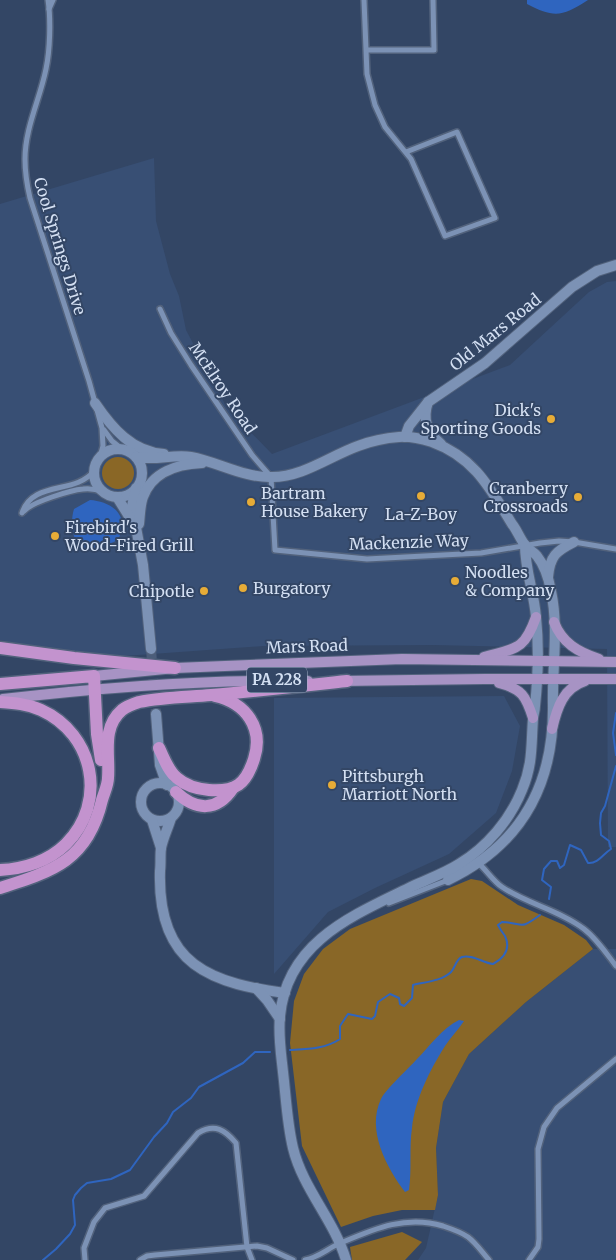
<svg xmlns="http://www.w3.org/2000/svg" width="616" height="1260" viewBox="0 0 616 1260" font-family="Merriweather,serif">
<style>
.built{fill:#384f74}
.green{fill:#8a6726}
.forest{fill:#896727}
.water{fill:#2f65bf}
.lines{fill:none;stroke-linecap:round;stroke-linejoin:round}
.stream{stroke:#2f65bf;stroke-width:2}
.secondary-tunnel{stroke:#4b5d7a;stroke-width:10;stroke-dasharray:10 5;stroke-linecap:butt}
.street-casing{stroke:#52627c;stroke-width:8}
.secondary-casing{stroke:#52627c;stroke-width:12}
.primary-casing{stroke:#52627c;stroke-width:12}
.highway-casing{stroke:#52627c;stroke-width:15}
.street{stroke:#7c92b5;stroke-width:5}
.secondary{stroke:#7c92b5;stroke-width:10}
.primary{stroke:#a793c4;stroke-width:10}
.highway{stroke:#c393ce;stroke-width:12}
.poi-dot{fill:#e7ac37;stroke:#334665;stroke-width:2}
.labels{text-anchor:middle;stroke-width:4;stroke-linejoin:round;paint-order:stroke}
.shield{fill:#334665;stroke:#a3b1c8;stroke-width:1}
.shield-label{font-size:15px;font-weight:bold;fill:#d3dff2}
.street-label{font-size:16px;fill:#d3dff2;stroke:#334665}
.poi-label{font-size:16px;fill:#d3dff2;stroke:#334665;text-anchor:start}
</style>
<rect width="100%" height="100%" fill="#334665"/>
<g class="built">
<path d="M154 158 156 221 170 274 179 296 186 330 227 408 272 454 510 365 589 292 607 282 616 281V847H608L607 649 434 645 263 646 124 656 47 650 0 640V204Z"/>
<path d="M504 696 520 726 512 771 496 813 449 854 375 888 328 912 274 974V698Z"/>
<path d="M593 949H616V1260H418L426 1248 438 1195 436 1148 443 1102 469 1054 526 1002Z"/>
</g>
<circle class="green" cx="118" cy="473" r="16"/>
<g class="forest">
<path d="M471 879 482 881 518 905 564 925 586 940 593 949 526 1002 469 1054 443 1102 436 1148 438 1195 435 1210H402L373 1216 341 1227 302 1146 290 1043 294 1001 304 974 323 949 350 929Z"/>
<path d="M402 1232 422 1242 405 1260H352L350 1247Z"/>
</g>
<g class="water">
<path d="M527 0H588C562 17 554 18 527 4Z"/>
<path d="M90 500C105 501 124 509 122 528 122 531 120 536 118 539 113 544 92 550 84 551 72 544 70 521 74 509Z"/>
<path d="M459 1020 464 1021C458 1030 451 1037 445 1046 430 1070 415 1099 412 1128 409 1148 412 1169 409 1190L405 1192C387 1168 366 1130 381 1099 385 1090 409 1068 417 1059 430 1046 442 1028 459 1020Z"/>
</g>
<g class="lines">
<g class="stream">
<path d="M616 713 613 733 616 755"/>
<path d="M549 899 551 887 542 880 544 869 551 861H557L560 868 564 865 570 845 581 850 588 863C598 864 603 854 611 849L609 841 601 835 600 823 601 813 605 806 616 766"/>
<path d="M290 1050C307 1049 325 1049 340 1039V1026L348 1014 372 1019 375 1016 378 1002 390 994 399 998 400 1004 404 1006 412 998 413 985C425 982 442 981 451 972 455 968 456 959 462 957 472 954 483 963 493 964 504 958 511 949 505 936 502 932 500 929 498 925L502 922C525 923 518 931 540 915"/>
<path d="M43 1260 56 1249 70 1234 75 1225 73 1200 75 1195 81 1188 87 1183 111 1179 130 1170 154 1137 167 1123 173 1112 191 1098 199 1087 243 1063 255 1052H270"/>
</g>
<path class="secondary-tunnel" d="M151 649 156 714"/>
<g class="street-casing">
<g id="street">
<path d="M48 0C51 20 50 50 46 69 40 99 25 128 25 159 25 172 27 185 30 198L89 381 102 428 103 446 100 457"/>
<path d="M364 0 367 74 375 105 385 127 411 159 445 236 495 218 457 132 406 152"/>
<path d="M49 9 53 0"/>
<path d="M367 50H434L433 0"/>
<path d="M160 309 171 333 191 365 252 455 271 477 275 550 367 559 481 553 540 543 559 541 574 542 616 549"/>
<path d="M104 430 112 441 122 449"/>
<path d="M24 511C32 502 71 490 83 489 90 488 96 489 103 492"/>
<path d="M22 513C33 480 75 495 94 471"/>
<path d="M477 862C486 869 492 880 502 887 527 904 559 910 584 929 597 939 606 953 616 966"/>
<path d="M389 903 448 880"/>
<path d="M85 1260 84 1248 94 1222 105 1208 144 1196 198 1133C215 1123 225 1130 236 1143L247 1247 252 1260"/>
<path d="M140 1260 147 1256 155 1255 257 1246 267 1248 293 1260"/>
<path d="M305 1260C320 1257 329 1247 343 1242 376 1228 407 1215 443 1226 452 1229 461 1232 468 1237 476 1243 482 1252 489 1260"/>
<path d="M529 1260 538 1247 539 1239 538 1149 544 1127 557 1108 616 1059"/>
</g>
</g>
<g class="secondary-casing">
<g id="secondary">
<path d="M428 402C422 420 427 432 441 444"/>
<path d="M95 403C112 428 132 452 164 454"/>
<path d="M405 437 409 426 428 402 485 363 572 287 597 271 616 265"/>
<circle cx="118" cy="473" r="24"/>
<path d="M136 457C155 461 173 454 191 457 218 462 244 478 272 477 303 477 330 456 358 446 371 441 385 438 399 437 410 436 422 439 432 442 474 457 490 488 512 524 517 530 520 539 525 545 528 550 534 552 537 556 545 566 549 580 551 591 559 628 552 667 553 705 554 785 521 845 448 880"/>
<path d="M136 488 132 506 143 565 151 649"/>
<path d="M117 497 132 521"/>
<path d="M139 524C140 515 140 505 143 497 152 472 178 464 202 463"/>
<path d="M548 577C550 556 556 551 574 542"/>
<path d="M156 714 160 765 167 785"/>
<circle cx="160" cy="802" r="19"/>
<path d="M171 818C168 828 163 838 161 848 160 855 161 863 160 871 159 904 165 942 194 964 219 983 255 989 285 993"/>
<path d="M152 820 161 848"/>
<path d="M256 988 267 1000 280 1019"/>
<path d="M346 1260C334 1220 303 1189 293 1148 287 1123 286 1097 283 1072 281 1053 278 1035 280 1016 287 941 354 915 413 886 428 879 445 873 459 864 487 847 510 820 522 790 533 764 531 746 533 719 533 715 535 711 535 706 538 677 539 646 536 617 534 592 525 570 525 545"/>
</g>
</g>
<g class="primary-casing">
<g id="primary">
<path d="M554 622C562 643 578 652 599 659"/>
<path d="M484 657C516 648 524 651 536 617"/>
<path d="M94 676 175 668 402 659 616 662"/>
<path d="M340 681 484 679H616"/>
<path d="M499 683C522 689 526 696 533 718"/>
<path d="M3 699C105 687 206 679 308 681"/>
<path d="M552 729C557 708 563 688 585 681"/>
</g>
</g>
<g class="highway-casing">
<g id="highway">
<path d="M0 648 74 658 175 668"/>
<path d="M0 684 94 676 97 734 101 760"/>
<path d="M0 702C14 703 28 704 41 710 94 734 108 802 66 844 49 861 24 869 0 870"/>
<path d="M159 748C164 758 168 771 177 778 186 786 198 789 209 790 236 792 246 784 254 759 264 728 246 703 215 696"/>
<path d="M176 792C196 811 217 812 233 788"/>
<path d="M0 888C54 871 88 860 102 800 104 793 108 785 108 778 110 755 101 728 122 710 127 706 133 704 139 702 162 697 187 697 211 695 256 691 301 686 347 681"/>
</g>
</g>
<use href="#street" class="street"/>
<use href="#secondary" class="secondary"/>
<use href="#primary" class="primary"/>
<use href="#highway" class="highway"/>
</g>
<g class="poi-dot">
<circle cx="551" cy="419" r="5"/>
<circle cx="421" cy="496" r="5"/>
<circle cx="578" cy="497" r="5"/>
<circle cx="251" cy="502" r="5"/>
<circle cx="55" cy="536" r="5"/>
<circle cx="455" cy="581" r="5"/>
<circle cx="243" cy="588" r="5"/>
<circle cx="204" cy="591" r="5"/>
<circle cx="332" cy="785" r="5"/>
</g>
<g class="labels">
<rect class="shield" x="247" y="667.5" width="60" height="25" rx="4"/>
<g class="shield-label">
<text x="277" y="685">PA 228</text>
</g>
<g class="street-label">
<text transform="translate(60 246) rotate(73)" y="6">Cool Springs Drive</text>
<text transform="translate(495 332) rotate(-39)" y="6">Old Mars Road</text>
<text transform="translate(223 388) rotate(56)" y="6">McElroy Road</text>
<text transform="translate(409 542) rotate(-2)" y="6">Mackenzie Way</text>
<text transform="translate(307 646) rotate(-2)" y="6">Mars Road</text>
</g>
<g class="poi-label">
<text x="541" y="416" text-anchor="end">Dick's<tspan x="541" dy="18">Sporting Goods</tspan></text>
<text x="568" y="494" text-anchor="end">Cranberry<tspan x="568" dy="18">Crossroads</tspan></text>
<text x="261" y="499">Bartram<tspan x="261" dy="18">House Bakery</tspan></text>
<text x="421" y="520" text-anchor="middle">La-Z-Boy</text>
<text x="65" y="533">Firebird's<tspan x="65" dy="18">Wood-Fired Grill</tspan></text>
<text x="465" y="578">Noodles<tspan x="465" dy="18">&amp; Company</tspan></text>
<text x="253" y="594">Burgatory</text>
<text x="194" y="597" text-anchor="end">Chipotle</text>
<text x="342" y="782">Pittsburgh<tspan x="342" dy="18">Marriott North</tspan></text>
</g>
</g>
</svg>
